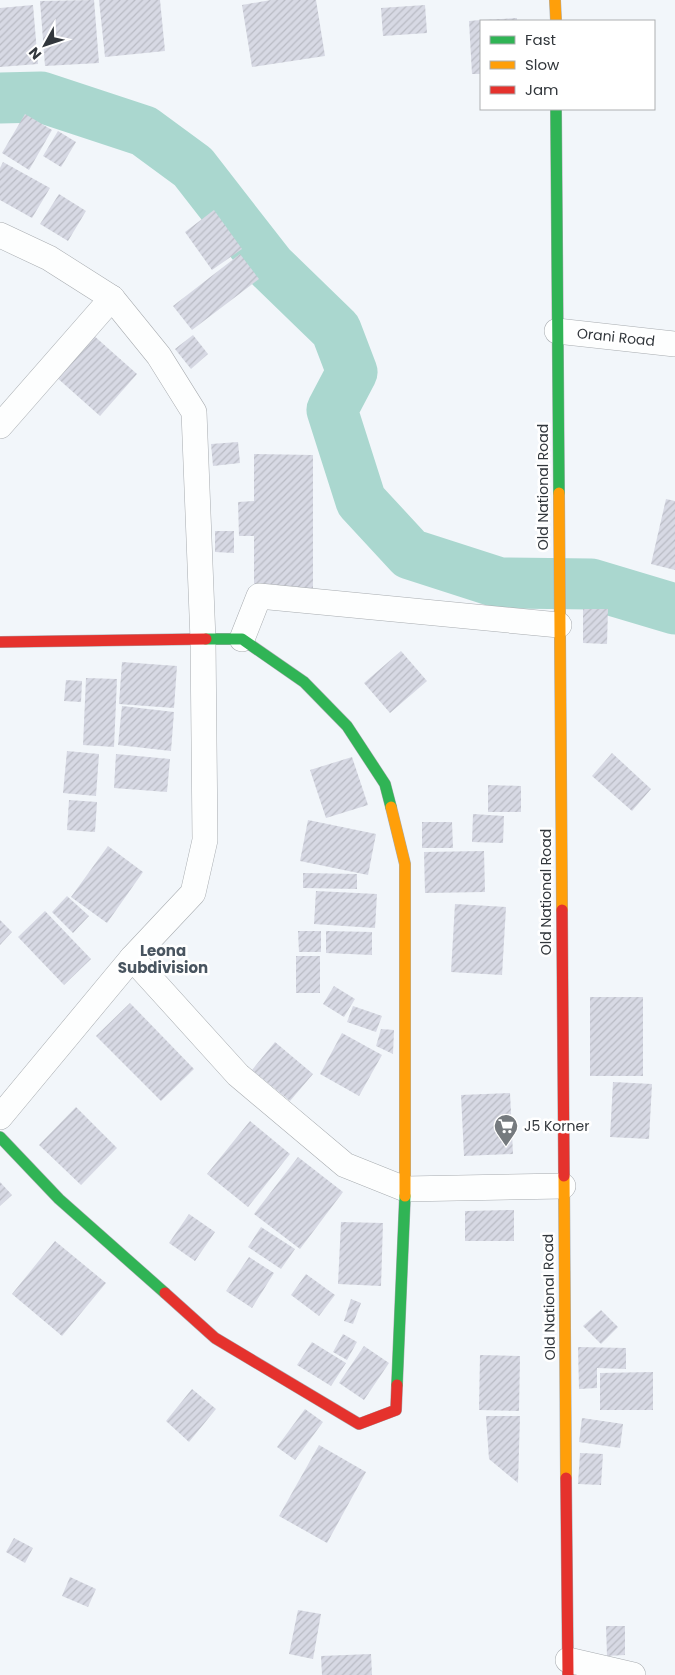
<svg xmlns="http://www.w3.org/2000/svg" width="675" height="1675" viewBox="0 0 675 1675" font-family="Poppins,sans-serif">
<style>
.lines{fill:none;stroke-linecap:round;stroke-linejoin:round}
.river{stroke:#aad7cf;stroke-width:51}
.building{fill:url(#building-hatch)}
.street-casing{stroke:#a8acb0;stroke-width:26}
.fast-casing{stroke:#a8acb0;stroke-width:12}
.slow-casing{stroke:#a8acb0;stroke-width:12}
.jam-casing{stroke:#a8acb0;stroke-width:12}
.street{stroke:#fdfefe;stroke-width:25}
.fast{stroke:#30b455;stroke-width:11}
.slow{stroke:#ff9f0a;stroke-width:11}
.jam{stroke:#e5322d;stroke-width:11}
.labels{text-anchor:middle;stroke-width:5;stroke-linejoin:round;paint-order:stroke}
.street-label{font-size:14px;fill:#32373c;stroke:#fff}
.poi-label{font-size:14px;fill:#32373c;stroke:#fff;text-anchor:start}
.neighbourhood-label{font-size:15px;font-weight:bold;fill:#495560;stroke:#fff}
</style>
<defs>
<pattern id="building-hatch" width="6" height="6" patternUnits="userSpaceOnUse" patternTransform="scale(1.25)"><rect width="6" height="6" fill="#d7d9e4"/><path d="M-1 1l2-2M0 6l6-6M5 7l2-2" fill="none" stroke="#b9bbc4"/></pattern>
</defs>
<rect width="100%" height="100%" fill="#f2f6fa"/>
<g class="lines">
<path class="river" d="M0 98 41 97 144 131 193 167 270 266 336 330 352 372 332 410 361 501 410 554 500 583 591 584 675 609"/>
</g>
<g class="building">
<path d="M94 0 99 63 45 66 40 1Z"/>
<path d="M99 0H160L165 51 105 57Z"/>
<path d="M271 0H316L325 56 252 67 242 5Z"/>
<path d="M33 5 38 64 0 67V8Z"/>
<path d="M425 5 427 33 383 36 381 8Z"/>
<path d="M517 18V21H483V20Z"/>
<path d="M481 20V74H472L469 21Z"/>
<path d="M25 114 52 130 29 170 2 153Z"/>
<path d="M58 131 76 142 61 167 43 156Z"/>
<path d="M3 162 50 188 32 218 0 200V168Z"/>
<path d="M59 194 86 211 68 241 40 224Z"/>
<path d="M214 210 242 249 212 270 185 232Z"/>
<path d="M240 254 259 279 192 330 173 306Z"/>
<path d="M92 334 137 374 100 416 55 376Z"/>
<path d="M193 335 208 354 191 369 175 349Z"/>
<path d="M238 442 240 463 213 466 211 444Z"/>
<path d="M254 454 313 455V589H254V536H239L238 502 254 501Z"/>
<path d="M666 499 675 501V570L651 564Z"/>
<path d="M215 531H234V553L215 552Z"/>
<path d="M583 609H608L607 644 583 643Z"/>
<path d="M401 651 427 681 390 713 364 683Z"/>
<path d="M122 662 177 666 174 708 119 704Z"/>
<path d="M86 678 117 679 114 747 83 745Z"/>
<path d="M66 680 82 681 81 702 64 701Z"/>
<path d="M122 706 174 712 171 751 118 745Z"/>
<path d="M67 751 99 754 96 796 63 793Z"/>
<path d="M612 753 651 789 632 811 592 776Z"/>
<path d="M116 754 170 759 167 792 114 788Z"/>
<path d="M352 757 368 805 326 818 310 770Z"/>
<path d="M488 785 521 786V812H488Z"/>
<path d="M69 800 97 802 95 832 67 830Z"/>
<path d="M473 814 504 816 503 843 472 842Z"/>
<path d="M308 820 376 834 368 875 300 861Z"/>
<path d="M422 822H452L453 848H422Z"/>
<path d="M108 846 143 872 107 923 71 897Z"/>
<path d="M484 851 485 892 425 893 424 852Z"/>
<path d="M303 873 357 874V889L303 888Z"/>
<path d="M316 891 377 894 375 928 314 924Z"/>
<path d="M67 896 89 916 73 933 52 912Z"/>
<path d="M455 904 506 907 502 975 451 972Z"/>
<path d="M45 911 91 959 64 985 18 937Z"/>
<path d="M0 920 12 932 0 945Z"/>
<path d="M298 931H321V952H299Z"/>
<path d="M326 931 372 932V955L326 953Z"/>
<rect x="296" y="956" width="24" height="37"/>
<path d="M334 986 355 999 344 1017 323 1004Z"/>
<rect x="590" y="997" width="53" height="79"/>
<path d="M130 1003 194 1069 161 1101 96 1036Z"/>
<path d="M353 1006 382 1016 376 1032 347 1022Z"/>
<path d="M381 1029 394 1030 393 1054 376 1046Z"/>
<path d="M342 1033 382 1055 359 1096 320 1074Z"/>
<path d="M275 1042 313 1074 290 1101 252 1070Z"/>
<path d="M613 1082 652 1084 649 1139 610 1137Z"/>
<path d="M510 1093 513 1154 464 1156 461 1095Z"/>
<path d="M76 1107 117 1148 81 1185 39 1145Z"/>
<path d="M250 1121 290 1154 248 1207 207 1174Z"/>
<path d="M298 1157 343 1192 300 1249 254 1214Z"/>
<path d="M0 1182 12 1195 0 1206Z"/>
<path d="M514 1210V1241H465V1211Z"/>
<path d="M189 1214 215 1232 195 1261 169 1243Z"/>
<path d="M341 1222 383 1223 381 1286 338 1284Z"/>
<path d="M261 1227 295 1249 281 1269 248 1247Z"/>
<path d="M55 1241 106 1283 62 1336 12 1294Z"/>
<path d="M249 1257 274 1273 252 1308 226 1291Z"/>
<path d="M306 1274 335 1295 319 1316 291 1295Z"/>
<path d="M351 1299 361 1303 353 1324 344 1321Z"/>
<path d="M601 1310 618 1327 601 1344 583 1326Z"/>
<path d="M343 1334 357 1342 347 1360 333 1352Z"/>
<path d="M312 1342 346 1363 331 1386 297 1365Z"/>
<path d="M364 1346 389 1363 364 1400 339 1383Z"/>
<path d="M578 1347 626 1348V1369L597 1368V1388L579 1389Z"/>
<path d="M480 1355 520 1356 519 1411 479 1410Z"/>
<path d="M653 1372V1410H600V1373Z"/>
<path d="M192 1389 216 1409 189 1442 166 1421Z"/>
<path d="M305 1409 323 1422 295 1460 277 1447Z"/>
<path d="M486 1416H520L518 1483 489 1459Z"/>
<path d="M582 1418 623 1424 620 1448 579 1442Z"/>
<path d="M319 1445 366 1472 327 1543 279 1516Z"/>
<path d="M580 1453 603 1454 601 1485 578 1484Z"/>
<path d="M14 1538 33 1548 25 1563 6 1552Z"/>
<path d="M70 1577 96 1589 88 1607 62 1596Z"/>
<path d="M298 1610 321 1614 313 1659 289 1654Z"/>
<path d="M606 1626H625V1655L607 1656Z"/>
<path d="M371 1654 372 1675H322L321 1656Z"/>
</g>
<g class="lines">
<g class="street-casing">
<g id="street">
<path d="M0 235 49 258 112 298 159 356 194 412 203 640 205 840 193 893 132 958 0 1117"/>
<path d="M557 331 675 344"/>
<path d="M0 426 112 298"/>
<path d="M242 639 259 596 559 625"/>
<path d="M132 958 238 1075 345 1165 405 1189 563 1186"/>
<path d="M568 1660 633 1675"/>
</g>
</g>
<g class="fast-casing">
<g id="fast">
<path d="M556 109 559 493"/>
<path d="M206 639H242L304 682 347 726 385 784 391 807"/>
<path d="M0 1137 59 1199 165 1293"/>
<path d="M397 1385 405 1196"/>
</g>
</g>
<g class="slow-casing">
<g id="slow">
<path d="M555 0 556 21"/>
<path d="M559 493 562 910"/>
<path d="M391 807 405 864V1196"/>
<path d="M564 1176 566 1478"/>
</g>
</g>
<g class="jam-casing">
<g id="jam">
<path d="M0 642 206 639"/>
<path d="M562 910 564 1176"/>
<path d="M165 1293 215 1338 359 1424 396 1410 397 1385"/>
<path d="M566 1478 568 1675"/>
</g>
</g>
<use href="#street" class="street"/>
<use href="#fast" class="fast"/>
<use href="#slow" class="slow"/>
<use href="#jam" class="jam"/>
</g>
<defs>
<g id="supermarket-pin" transform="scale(1.25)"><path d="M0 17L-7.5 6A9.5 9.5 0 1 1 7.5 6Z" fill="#757a7e" stroke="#fff"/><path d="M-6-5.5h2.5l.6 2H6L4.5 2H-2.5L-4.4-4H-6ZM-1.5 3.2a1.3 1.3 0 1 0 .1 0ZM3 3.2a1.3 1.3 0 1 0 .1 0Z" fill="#fff"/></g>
</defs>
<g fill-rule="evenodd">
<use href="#supermarket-pin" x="506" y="1126"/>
</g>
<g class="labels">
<g class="street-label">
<text transform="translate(616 337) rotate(6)" y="5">Orani Road</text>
<text transform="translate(543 487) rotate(-90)" y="5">Old National Road</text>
<text transform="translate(546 892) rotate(-90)" y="5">Old National Road</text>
<text transform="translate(549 1297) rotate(-91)" y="5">Old National Road</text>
</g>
<g class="poi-label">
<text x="524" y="1131">J5 Korner</text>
</g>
<g class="neighbourhood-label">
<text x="163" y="956">Leona<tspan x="163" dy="17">Subdivision</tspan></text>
</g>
</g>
<rect x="480" y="20" width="175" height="90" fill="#ffffff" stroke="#adafb1"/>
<rect x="490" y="36" width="25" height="8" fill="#30b455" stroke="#adafb1"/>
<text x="525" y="45" font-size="15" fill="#32373c">Fast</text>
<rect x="490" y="61" width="25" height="8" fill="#ff9f0a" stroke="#adafb1"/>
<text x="525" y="70" font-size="15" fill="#32373c">Slow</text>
<rect x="490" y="86" width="25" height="8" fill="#e5322d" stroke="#adafb1"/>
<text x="525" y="95" font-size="15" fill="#32373c">Jam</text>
<g transform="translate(45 45) rotate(230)" stroke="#ffffff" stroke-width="4" paint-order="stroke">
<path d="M0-4L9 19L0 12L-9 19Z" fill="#32373c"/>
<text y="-8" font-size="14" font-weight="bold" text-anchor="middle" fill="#32373c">N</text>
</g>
</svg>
